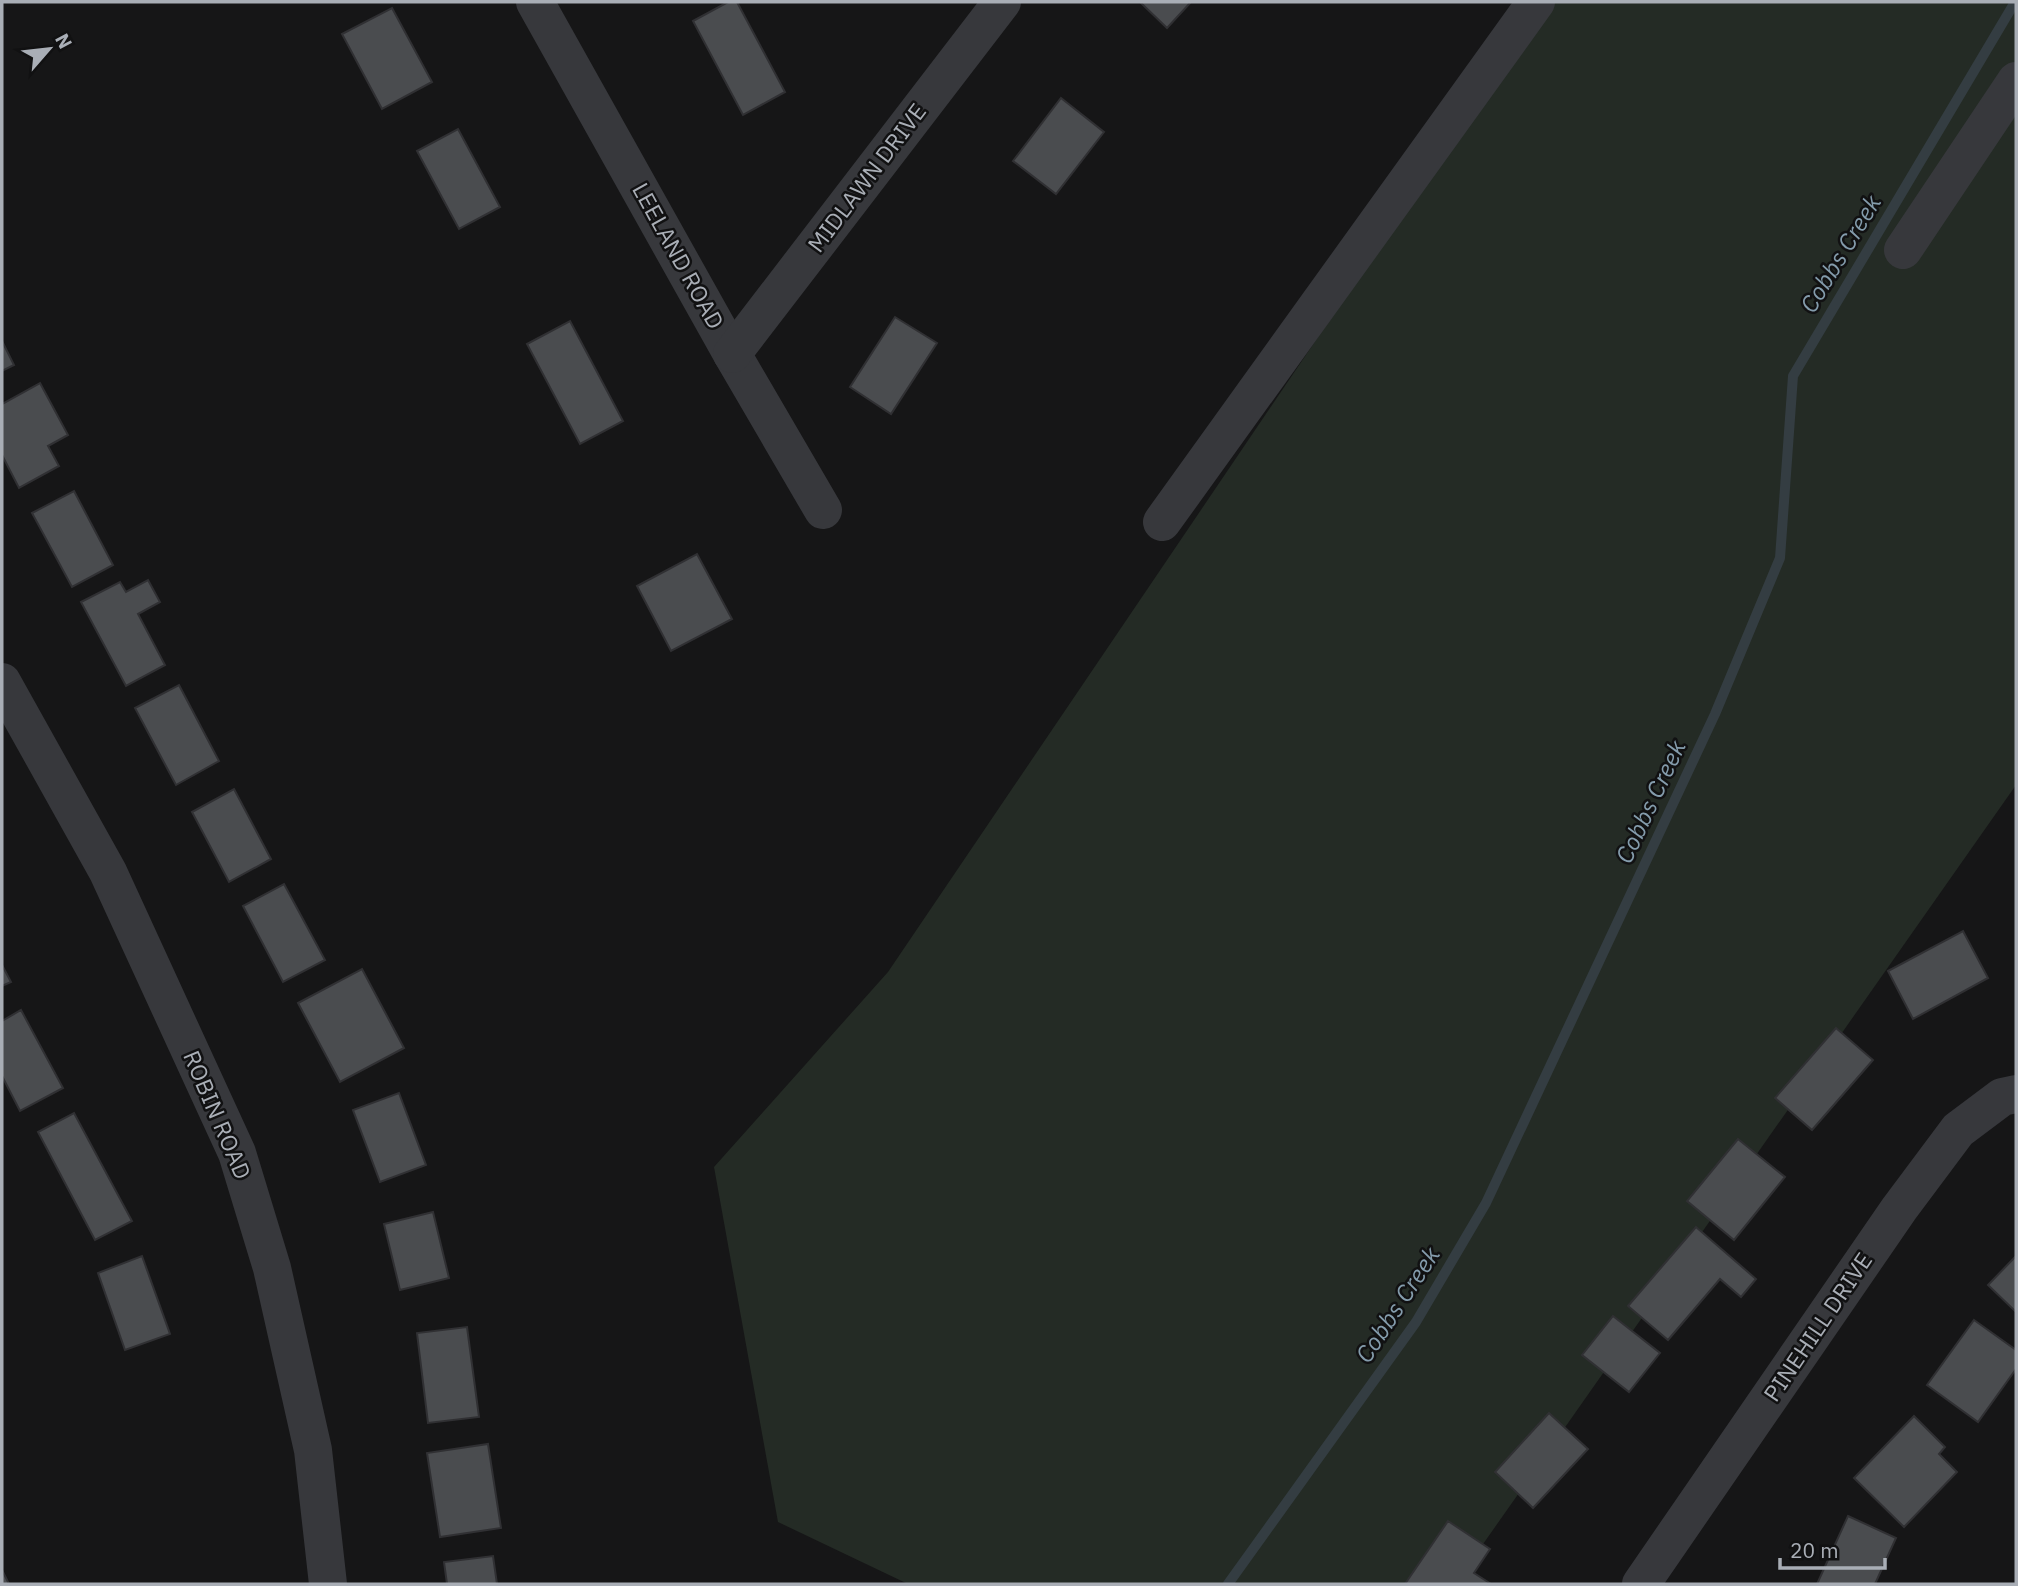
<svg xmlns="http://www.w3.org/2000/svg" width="2018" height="1586" viewBox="0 0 2018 1586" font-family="'IBM Plex Sans',sans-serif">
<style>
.green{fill:#242b25}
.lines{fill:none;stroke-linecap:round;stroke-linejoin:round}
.stream{stroke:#343d42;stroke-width:10}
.building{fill:#4a4c4f;stroke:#303033;stroke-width:2}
.minor{stroke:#37383c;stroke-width:38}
.labels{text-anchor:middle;stroke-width:5;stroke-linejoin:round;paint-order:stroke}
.street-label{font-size:23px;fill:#a9aeb6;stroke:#111112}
.water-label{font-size:24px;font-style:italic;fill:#849cac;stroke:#111112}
</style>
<rect width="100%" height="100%" fill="#161617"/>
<path class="green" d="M1545 2H2016V785L1455 1584H908L778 1522 714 1167 888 972Z"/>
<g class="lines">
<path class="stream" d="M1228 1584 1416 1322 1486 1203 1715 714 1780 558 1793 376 2015 2"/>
</g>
<g class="building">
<path d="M728 2H737L785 92 743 115 693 21Z"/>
<path d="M1140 2H1191L1167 28Z"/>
<path d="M392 8 432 82 382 109 342 34Z"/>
<path d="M1061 98 1104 132 1056 194 1013 161Z"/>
<path d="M458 129 500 207 459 229 417 151Z"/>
<path d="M895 317 937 343 891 414 850 387Z"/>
<path d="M570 321 623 421 580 444 527 344Z"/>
<path d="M2 341 14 365 2 371Z"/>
<path d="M40 383 68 435 48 446 59 466 19 488 2 455V404Z"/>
<path d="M74 491 113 565 72 587 32 513Z"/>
<path d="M697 554 732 619 671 651 637 586Z"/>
<path d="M148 580 160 602 138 614 165 665 126 686 81 602 120 582 126 592Z"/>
<path d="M179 685 219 761 176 785 135 708Z"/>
<path d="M234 789 271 859 229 882 192 812Z"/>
<path d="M284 884 325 960 283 982 243 906Z"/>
<path d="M1963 931 1988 978 1913 1019 1888 971Z"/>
<path d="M2 965 11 982 2 986Z"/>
<path d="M362 969 404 1048 340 1082 298 1003Z"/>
<path d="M21 1010 63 1088 20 1111 2 1076V1021Z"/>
<path d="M1836 1028 1873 1060 1812 1130 1775 1098Z"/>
<path d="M399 1093 426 1165 380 1182 353 1110Z"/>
<path d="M74 1113 132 1221 95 1240 38 1132Z"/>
<path d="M1738 1139 1785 1177 1734 1240 1687 1201Z"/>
<path d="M433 1212 449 1278 400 1290 384 1224Z"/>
<path d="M1696 1227 1756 1279 1741 1297 1720 1279 1668 1340 1628 1306Z"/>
<path d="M142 1256 170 1334 125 1350 98 1273Z"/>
<path d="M2016 1256V1312L1988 1285Z"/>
<path d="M1613 1316 1660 1353 1629 1392 1582 1355Z"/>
<path d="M1974 1320 2016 1350V1369L1978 1422 1927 1385Z"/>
<path d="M467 1327 479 1417 428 1423 417 1333Z"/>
<path d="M1549 1413 1588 1449 1533 1508 1495 1472Z"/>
<path d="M1914 1416 1945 1447 1939 1454 1957 1472 1904 1527 1854 1478Z"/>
<path d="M488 1444 501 1528 440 1537 427 1453Z"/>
<path d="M1848 1516 1896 1538 1875 1584H1817Z"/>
<path d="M1448 1521 1490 1549 1474 1573 1491 1584H1405Z"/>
<path d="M493 1556 497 1584H447L444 1562Z"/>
<path d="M2 1570 9 1584H2Z"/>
</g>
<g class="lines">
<g class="minor">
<path d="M535 2 732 354 823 510"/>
<path d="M1903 250 2016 81"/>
<path d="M732 354 1002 2"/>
<path d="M1162 522 1536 2"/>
<path d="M2 682 108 872 237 1153 272 1268 313 1450 328 1584"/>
<path d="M1641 1584 1899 1209 1958 1130 2002 1097 2016 1094"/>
</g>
</g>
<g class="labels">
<g class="street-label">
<text transform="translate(867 178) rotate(-53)" y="8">MIDLAWN DRIVE</text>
<text transform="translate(678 256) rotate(61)" y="8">LEELAND ROAD</text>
<text transform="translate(217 1115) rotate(67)" y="8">ROBIN ROAD</text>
<text transform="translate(1818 1327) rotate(-56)" y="8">PINEHILL DRIVE</text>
</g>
<g class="water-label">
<text transform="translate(1841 254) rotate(-59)" y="8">Cobbs Creek</text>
<text transform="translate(1651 802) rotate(-65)" y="8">Cobbs Creek</text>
<text transform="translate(1398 1305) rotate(-57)" y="8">Cobbs Creek</text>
</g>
</g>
<rect width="2018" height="1586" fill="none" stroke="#a9aeb6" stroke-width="7"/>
<g transform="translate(49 49) rotate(62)" stroke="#111112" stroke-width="5" paint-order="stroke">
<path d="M0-5L12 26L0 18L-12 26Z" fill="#a9aeb6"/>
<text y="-10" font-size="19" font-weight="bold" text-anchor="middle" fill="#a9aeb6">N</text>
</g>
<path d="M1780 1558v10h105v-10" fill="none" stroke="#a9aeb6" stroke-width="3.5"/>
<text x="1790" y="1558" font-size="21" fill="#a9aeb6" stroke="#111112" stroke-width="5" paint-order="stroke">20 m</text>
</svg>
